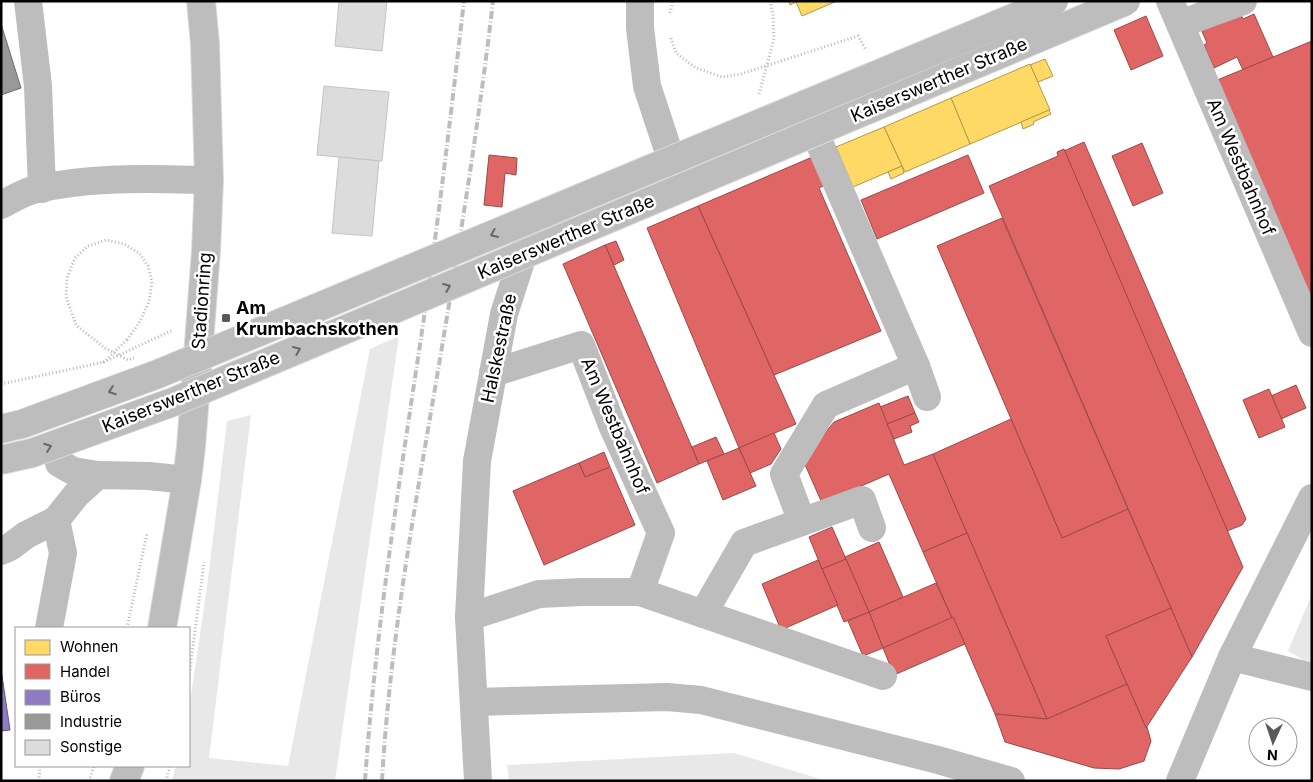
<svg xmlns="http://www.w3.org/2000/svg" width="1313" height="782" viewBox="0 0 1313 782" font-family="Inter,sans-serif">
<style>
.green{fill:#e8e8e8}
.homes{fill:#ffd966;stroke:#b29847}
.shops{fill:#e06666;stroke:#9d4747}
.offices{fill:#8e7cc3;stroke:#635788}
.industry{fill:#999;stroke:#6b6b6b}
.building{fill:#dcdcdc;stroke:#c4c4c4}
.lines{fill:none;stroke-linecap:round;stroke-linejoin:round}
.major-casing{stroke:#dbdbdb;stroke-width:30}
.path{stroke:#b8b8b8;stroke-width:3;stroke-dasharray:1 2.5;stroke-linecap:butt}
.minor{stroke:#bdbdbd;stroke-width:28}
.major{stroke:#bdbdbd;stroke-width:28}
.rail{stroke:#bdbdbd;stroke-width:4;stroke-dasharray:8 2.5 1 2.5;stroke-linecap:butt}
.major-bridge-casing{stroke:#dbdbdb;stroke-width:30;stroke-linecap:butt}
.path-bridge{stroke:#b8b8b8;stroke-width:3;stroke-dasharray:1 2.5;stroke-linecap:butt}
.major-bridge{stroke:#bdbdbd;stroke-width:28}
.oneway{stroke:#686868}
.poi-dot{fill:#595959;stroke:#fff;stroke-width:2}
.labels{text-anchor:middle;stroke-width:5;stroke-linejoin:round;paint-order:stroke}
.street-label{font-size:18px;fill:#000;stroke:#fff}
.poi-label{font-size:18px;font-weight:bold;fill:#000;stroke:#fff;text-anchor:start}
</style>
<rect width="100%" height="100%" fill="#fff"/>
<g class="green">
<path d="M399 336 335 781H172L176 766H189V709L208 580 227 421 251 415 209 758 288 766 370 349Z"/>
<path d="M1312 594V665L1288 651Z"/>
<path d="M734 753 827 781H509L507 765Z"/>
</g>
<g class="homes">
<path d="M789 1H837L802 16 796 2 790 5Z"/>
<path d="M1045 59 1053 76 1038 82 1030 65Z"/>
<path d="M1030 64 1050 110 970 144 951 98Z"/>
<path d="M951 98 970 144 905 172 884 127Z"/>
<path d="M1049 110 1051 114 1033 122 1034 124 1023 129 1021 122Z"/>
<path d="M884 127 902 166 853 187 836 147Z"/>
<path d="M902 166 904 173 891 179 888 172Z"/>
</g>
<g class="shops">
<path d="M1240 12 1243 19 1254 14 1273 57 1243 70 1237 57 1214 68 1204 45 1207 43 1201 29Z"/>
<path d="M1146 16 1163 56 1131 70 1114 30Z"/>
<path d="M1312 41V322L1210 83Z"/>
<path d="M1084 142 1246 519 1242 525 1227 531 1064 151Z"/>
<path d="M1142 143 1163 193 1133 206 1112 156Z"/>
<path d="M1064 149 1243 567 1192 657 989 186 1058 156 1057 152Z"/>
<path d="M489 155 517 158 516 175 505 173 502 207 484 205Z"/>
<path d="M817 155 829 183 819 188 881 331 774 375 698 206Z"/>
<path d="M968 155 984 193 877 239 861 200Z"/>
<path d="M698 206 796 424 739 448 647 228Z"/>
<path d="M1002 218 1128 509 1062 538 937 246Z"/>
<path d="M616 241 624 260 614 265 605 245Z"/>
<path d="M605 245 699 464 657 483 563 264Z"/>
<path d="M1296 385 1306 408 1281 419 1271 396Z"/>
<path d="M1269 389 1285 427 1259 438 1243 400Z"/>
<path d="M908 396 915 413 887 424 880 407Z"/>
<path d="M879 403 904 465 933 454 967 533 923 552 889 474 822 503 803 460 834 422Z"/>
<path d="M915 413 919 422 910 426 912 432 894 439 887 424Z"/>
<path d="M1011 419 1062 538 1128 509 1171 608 1106 636 1127 684 1047 719 933 454Z"/>
<path d="M774 433 781 449 771 464 750 473 739 448Z"/>
<path d="M716 437 724 454 699 464 692 447Z"/>
<path d="M739 448 756 486 723 500 707 461Z"/>
<path d="M604 452 610 467 585 477 579 463Z"/>
<path d="M579 463 585 477 610 467 635 525 544 565 513 491Z"/>
<path d="M832 527 846 559 822 569 809 537Z"/>
<path d="M967 533 1047 719 995 714 953 617 952 618 923 552Z"/>
<path d="M879 542 903 597 869 612 845 557Z"/>
<path d="M846 559 869 612 844 622 822 569Z"/>
<path d="M818 560 838 605 781 630 762 584Z"/>
<path d="M936 583 952 618 883 648 869 612Z"/>
<path d="M1171 608 1192 657 1146 728 1106 636Z"/>
<path d="M869 612 883 648 863 656 848 621Z"/>
<path d="M953 617 965 644 894 675 883 648Z"/>
<path d="M1127 684 1146 728 1147 727 1151 741 1144 761 1119 769 1094 768 1005 742 995 714 1047 719Z"/>
</g>
<path class="offices" d="M1 669 10 730 1 731Z"/>
<path class="industry" d="M1 24 21 88 1 95Z"/>
<g class="building">
<path d="M339 1H387L382 51 335 46Z"/>
<path d="M324 86 389 92 382 161 317 155Z"/>
<path d="M339 157 379 161 372 236 332 233Z"/>
</g>
<g class="lines">
<g class="major-casing">
<g id="major">
<path d="M1 429 22 424 158 374"/>
<path d="M162 628 187 480 191 447 206 251 209 180 205 44 201 1"/>
<path d="M124 781 130 766"/>
</g>
</g>
<g class="path">
<path d="M670 13 673 1"/>
<path d="M671 38 676 53 696 68 722 77 741 74 858 36 866 50"/>
<path d="M127 340 104 362 173 330"/>
<path d="M1 384 104 362"/>
<path d="M127 628 147 533"/>
<path d="M189 677 204 562"/>
<path d="M39 781 40 766"/>
<path d="M89 781 94 766"/>
<path d="M166 781 170 766"/>
</g>
<g class="minor">
<path d="M28 1 38 86 42 189"/>
<path d="M640 1V28L647 86 674 168 680 180 708 168"/>
<path d="M1170 1 1312 333"/>
<path d="M1180 24 1243 1"/>
<path d="M797 132 812 126 916 366 927 397"/>
<path d="M1 205C11 200 22 193 33 190 89 176 151 179 209 180"/>
<path d="M493 373 581 345 612 425 661 533 640 592"/>
<path d="M59 463 73 471 98 475"/>
<path d="M802 522 784 474 826 405 916 366"/>
<path d="M1 551 10 547 26 535 56 520 76 495 98 475 149 476 187 480"/>
<path d="M703 614 744 543 862 500 872 528"/>
<path d="M469 617 539 594 582 592H640L883 676"/>
<path d="M49 628 63 553 56 520"/>
<path d="M1232 657 1312 677"/>
<path d="M474 702 667 697 701 700 938 760 1011 781"/>
<path d="M478 781 469 617 477 461 504 314 532 227 559 215"/>
<path d="M1180 781 1232 657 1312 498"/>
</g>
<use href="#major" class="major"/>
<g class="rail">
<path d="M365 781C376 623 402 467 425 311 440 208 452 105 464 1"/>
<path d="M382 781C389 657 410 534 431 412 454 276 477 139 493 1"/>
</g>
<g class="major-bridge-casing">
<g id="major-bridge">
<path d="M158 374 1054 1"/>
<path d="M1 460 32 453 173 402 1126 1"/>
</g>
</g>
<g class="path-bridge">
<path d="M759 94 774 39 773 15 770 1"/>
<path d="M127 340 139 323 149 302 152 282 148 266 139 253 124 244 106 240 88 246 75 258 67 278 66 297 76 325 105 348 128 360 134 358"/>
</g>
<use href="#major-bridge" class="major-bridge"/>
</g>
<defs><path id="oneway-chevron" d="M-2-3.5L2.5 0L-2 3.5" fill="none" stroke-width="1.6" stroke-linecap="round" stroke-linejoin="round" transform="scale(1.25)"/></defs>
<g class="oneway">
<use href="#oneway-chevron" transform="translate(494 234) rotate(157)"/>
<use href="#oneway-chevron" transform="translate(447 287) rotate(-23)"/>
<use href="#oneway-chevron" transform="translate(297 350) rotate(-23)"/>
<use href="#oneway-chevron" transform="translate(112 391) rotate(160)"/>
<use href="#oneway-chevron" transform="translate(48 447) rotate(-20)"/>
</g>
<rect class="poi-dot" x="221" y="313" width="10" height="10" rx="2.5"/>
<g class="labels">
<g class="street-label">
<text transform="translate(939 80) rotate(-23)" y="6">Kaiserswerther Straße</text>
<text transform="translate(1241 167) rotate(67)" y="6">Am Westbahnhof</text>
<text transform="translate(566 237) rotate(-23)" y="6">Kaiserswerther Straße</text>
<text transform="translate(202 301) rotate(-86)" y="6">Stadionring</text>
<text transform="translate(499 348) rotate(-78)" y="6">Halskestraße</text>
<text transform="translate(191 392) rotate(-22)" y="6">Kaiserswerther Straße</text>
<text transform="translate(615 426) rotate(67)" y="6">Am Westbahnhof</text>
</g>
<g class="poi-label">
<text x="236" y="314">Am<tspan x="236" dy="21">Krumbachskothen</tspan></text>
</g>
</g>
<rect width="1313" height="782" fill="none" stroke="#000000" stroke-width="5"/>
<rect x="15" y="627" width="175" height="140" fill="#ffffff" stroke="#999999"/>
<rect x="25" y="640" width="25" height="15" fill="#ffd966" stroke="#999999"/>
<text x="60" y="652" font-size="15" fill="#000000">Wohnen</text>
<rect x="25" y="664" width="25" height="15" fill="#e06666" stroke="#999999"/>
<text x="60" y="677" font-size="15" fill="#000000">Handel</text>
<rect x="25" y="690" width="25" height="15" fill="#8e7cc3" stroke="#999999"/>
<text x="60" y="702" font-size="15" fill="#000000">Büros</text>
<rect x="25" y="714" width="25" height="15" fill="#999999" stroke="#999999"/>
<text x="60" y="727" font-size="15" fill="#000000">Industrie</text>
<rect x="25" y="740" width="25" height="15" fill="#dcdcdc" stroke="#999999"/>
<text x="60" y="752" font-size="15" fill="#000000">Sonstige</text>
<g transform="translate(1273 742) rotate(183)"><circle r="24" fill="#ffffff" stroke="#999999"/>
<path d="M0-4L9 19L0 12L-9 19Z" fill="#595959"/>
<text y="-8" font-size="14" font-weight="bold" text-anchor="middle" fill="#000000">N</text>
</g>
</svg>
